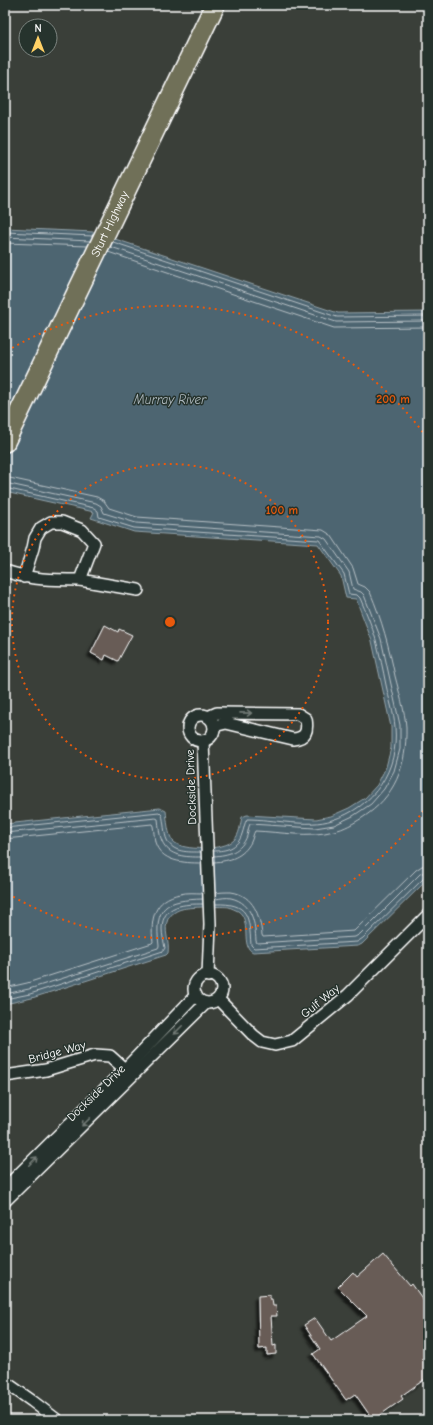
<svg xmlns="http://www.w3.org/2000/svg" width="433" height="1425" viewBox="0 0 433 1425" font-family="'Comic Neue',sans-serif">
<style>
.water{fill:#4d6571;stroke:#94a3aa}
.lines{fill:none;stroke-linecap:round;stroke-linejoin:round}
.shore{stroke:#b8c1c6;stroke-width:1}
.building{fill:#675b56;stroke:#fff;filter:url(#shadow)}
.street-casing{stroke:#fff;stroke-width:14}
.highway-casing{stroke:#fff;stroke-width:22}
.street{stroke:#26332d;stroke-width:11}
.highway{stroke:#706f59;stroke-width:19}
.oneway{stroke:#727a76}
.ring{fill:none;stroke:#e8590c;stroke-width:2;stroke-dasharray:2 4}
.labels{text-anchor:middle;stroke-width:3;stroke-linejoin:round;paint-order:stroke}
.street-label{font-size:12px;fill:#fff;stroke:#26332d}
.water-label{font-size:13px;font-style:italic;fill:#afbabf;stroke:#26332d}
.centre{fill:#e8590c;stroke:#26332d;stroke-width:2}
.ring-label{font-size:12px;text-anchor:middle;font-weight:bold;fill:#e8590c;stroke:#26332d;stroke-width:3;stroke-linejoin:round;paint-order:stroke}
</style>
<defs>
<filter id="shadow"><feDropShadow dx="-3.5" dy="3.5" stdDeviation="1" flood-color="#0009"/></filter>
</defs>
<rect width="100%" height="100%" fill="#3a3f39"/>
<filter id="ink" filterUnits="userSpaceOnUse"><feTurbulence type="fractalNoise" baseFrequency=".025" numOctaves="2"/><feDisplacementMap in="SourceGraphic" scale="8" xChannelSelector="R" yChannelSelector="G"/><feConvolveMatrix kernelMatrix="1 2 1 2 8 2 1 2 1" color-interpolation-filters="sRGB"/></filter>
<g filter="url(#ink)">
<path class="water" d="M5 228 94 232 338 313 428 312V879L362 944 358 946 253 952C240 947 252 920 238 911 235 910 232 908 229 907 224 906 187 907 182 909 177 910 171 914 168 919 163 930 170 942 168 953L166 955 32 998 5 1004V824L160 808 166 811C167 819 168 836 173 841 182 852 225 850 234 840 240 834 240 825 242 817L247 815 316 819 331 816 349 808 365 798 377 785 386 767 391 748V727L372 641 356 599 346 598 341 576 318 544 134 532 91 518 94 512 5 492Z"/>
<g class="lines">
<g class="shore">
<path d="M5 232 93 236"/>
<path d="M5 237 90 241"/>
<path d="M113 242 337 317 428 316"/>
<path d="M5 243 87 246"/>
<path d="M111 247 336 322 428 321"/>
<path d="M108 252 334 328 428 327"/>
<path d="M5 477 97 497 104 501 109 508 137 517 323 530 331 535 353 568 358 584 365 587 370 592C382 620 389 647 395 676 399 692 405 711 406 727 407 766 395 797 362 818 354 823 344 829 334 831 309 838 281 832 255 831 253 834 253 838 251 842 243 857 230 861 214 862"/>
<path d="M5 483 96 503 101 506 104 513 136 523 321 536 326 539 349 572 353 589 361 592 364 595 381 639 400 725V749L394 771 384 789 371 804 353 816 334 825 315 828 250 824C248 828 248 832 247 836 241 852 228 855 214 856"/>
<path d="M5 488 94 508 98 511 99 517 134 528 319 540 344 574 349 594 357 595 360 598C366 612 372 626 376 640 380 655 383 670 386 685 389 699 394 713 395 727 399 770 374 807 332 820 308 828 273 819 247 819 244 824 244 829 242 834 238 848 226 851 214 851"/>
<path d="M5 828 159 812 162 815C164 821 164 834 167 840 173 853 188 852 201 852"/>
<path d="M5 833 156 818 158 819C159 826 159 835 162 841 169 857 186 857 201 857"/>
<path d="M5 839 152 824 153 826C154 831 154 836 155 842 161 862 184 863 201 863"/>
<path d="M215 893C220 892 226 892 231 892 254 895 260 916 262 935L263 937 354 931 416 870 422 866 428 865"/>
<path d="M216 899C221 898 227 897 231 898 253 903 255 924 256 941L257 943 355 937 360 934 420 874 428 871"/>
<path d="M216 904C249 903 249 916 251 945L254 948 357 942 363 938 424 878 428 876"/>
<path d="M5 988 27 983 152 943 153 942C150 919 154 899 180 894 187 892 195 893 202 893"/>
<path d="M5 994 29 989 158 948 159 946C154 906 165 900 203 899"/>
<path d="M5 999 30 994 163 951 165 948C164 942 162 935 162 929 162 904 185 904 203 904"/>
</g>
</g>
<g class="building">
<path d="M105 625 118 632 119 629 132 635 118 661 106 655 104 660 91 653Z"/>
<path d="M383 1254 410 1286 412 1284 428 1307V1377L401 1396 403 1399 373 1420 355 1394 346 1400 313 1354 320 1349 304 1325 315 1318 331 1341 367 1316 338 1287 353 1272 357 1277Z"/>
<path d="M270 1295V1299H272L273 1306H276L277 1316H271L273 1346 276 1345V1354L267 1355V1348L259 1349 258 1296Z"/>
</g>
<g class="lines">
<g class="street-casing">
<g id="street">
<path d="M5 571C32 580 52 580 80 580L94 543 82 530 62 522H51L41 528 35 538 33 548 24 577"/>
<path d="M80 580 138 590"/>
<circle cx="201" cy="728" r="13"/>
<path d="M208 717 217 713 298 714 306 719C308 731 306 738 293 739L226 723 214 726"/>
<path d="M203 741 210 924 208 976"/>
<circle cx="208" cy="989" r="14"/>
<path d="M218 999 253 1035 262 1042 275 1045 292 1041 348 995 428 915"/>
<path d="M5 1076 46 1070 95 1055 110 1056 130 1074"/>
<path d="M5 1188 125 1069 196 995"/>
<path d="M5 1201 206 1003"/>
<path d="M5 1382 32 1401 57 1420"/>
</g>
</g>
<g class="highway-casing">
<g id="highway">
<path id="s1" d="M5 442 215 5"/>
</g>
</g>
<use href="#street" class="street"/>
<use href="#highway" class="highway"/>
</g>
<defs><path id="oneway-shaft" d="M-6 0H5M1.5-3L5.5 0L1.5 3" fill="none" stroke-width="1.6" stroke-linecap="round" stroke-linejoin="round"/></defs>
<g class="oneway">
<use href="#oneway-shaft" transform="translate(246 713) rotate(1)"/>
<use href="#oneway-shaft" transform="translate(178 1030) rotate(135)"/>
<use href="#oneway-shaft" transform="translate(86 1122) rotate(136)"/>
<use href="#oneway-shaft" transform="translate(33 1161) rotate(-45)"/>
</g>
</g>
<g class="ring">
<circle cx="170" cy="622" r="158"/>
<path d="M427 806A316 316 0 0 1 7 893M7 351A316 316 0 0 1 427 438"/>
</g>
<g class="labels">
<g class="street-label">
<text dy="4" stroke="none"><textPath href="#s1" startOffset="242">Sturt Highway</textPath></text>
<text transform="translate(191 787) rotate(-92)" y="4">Dockside Drive</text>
<text transform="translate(320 1001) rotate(-39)" y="4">Gulf Way</text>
<text transform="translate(57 1052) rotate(-15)" y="4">Bridge Way</text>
<text transform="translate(96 1093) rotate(-44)" y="4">Dockside Drive</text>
</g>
<g class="water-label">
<text x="170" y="404">Murray River</text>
</g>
</g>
<circle cx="170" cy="622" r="6" class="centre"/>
<g class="ring-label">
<text x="393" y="403">200 m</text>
<text x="282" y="514">100 m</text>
</g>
<rect width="433" height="1425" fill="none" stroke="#26332d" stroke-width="20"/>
<rect x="10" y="10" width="413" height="1405" fill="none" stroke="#fff" stroke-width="1.5" filter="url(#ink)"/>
<g transform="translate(38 38)"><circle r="19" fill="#26332d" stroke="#7d8581"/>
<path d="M0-3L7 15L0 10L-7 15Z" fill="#ffd166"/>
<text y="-6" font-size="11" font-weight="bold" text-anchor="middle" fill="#ffffff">N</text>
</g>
</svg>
